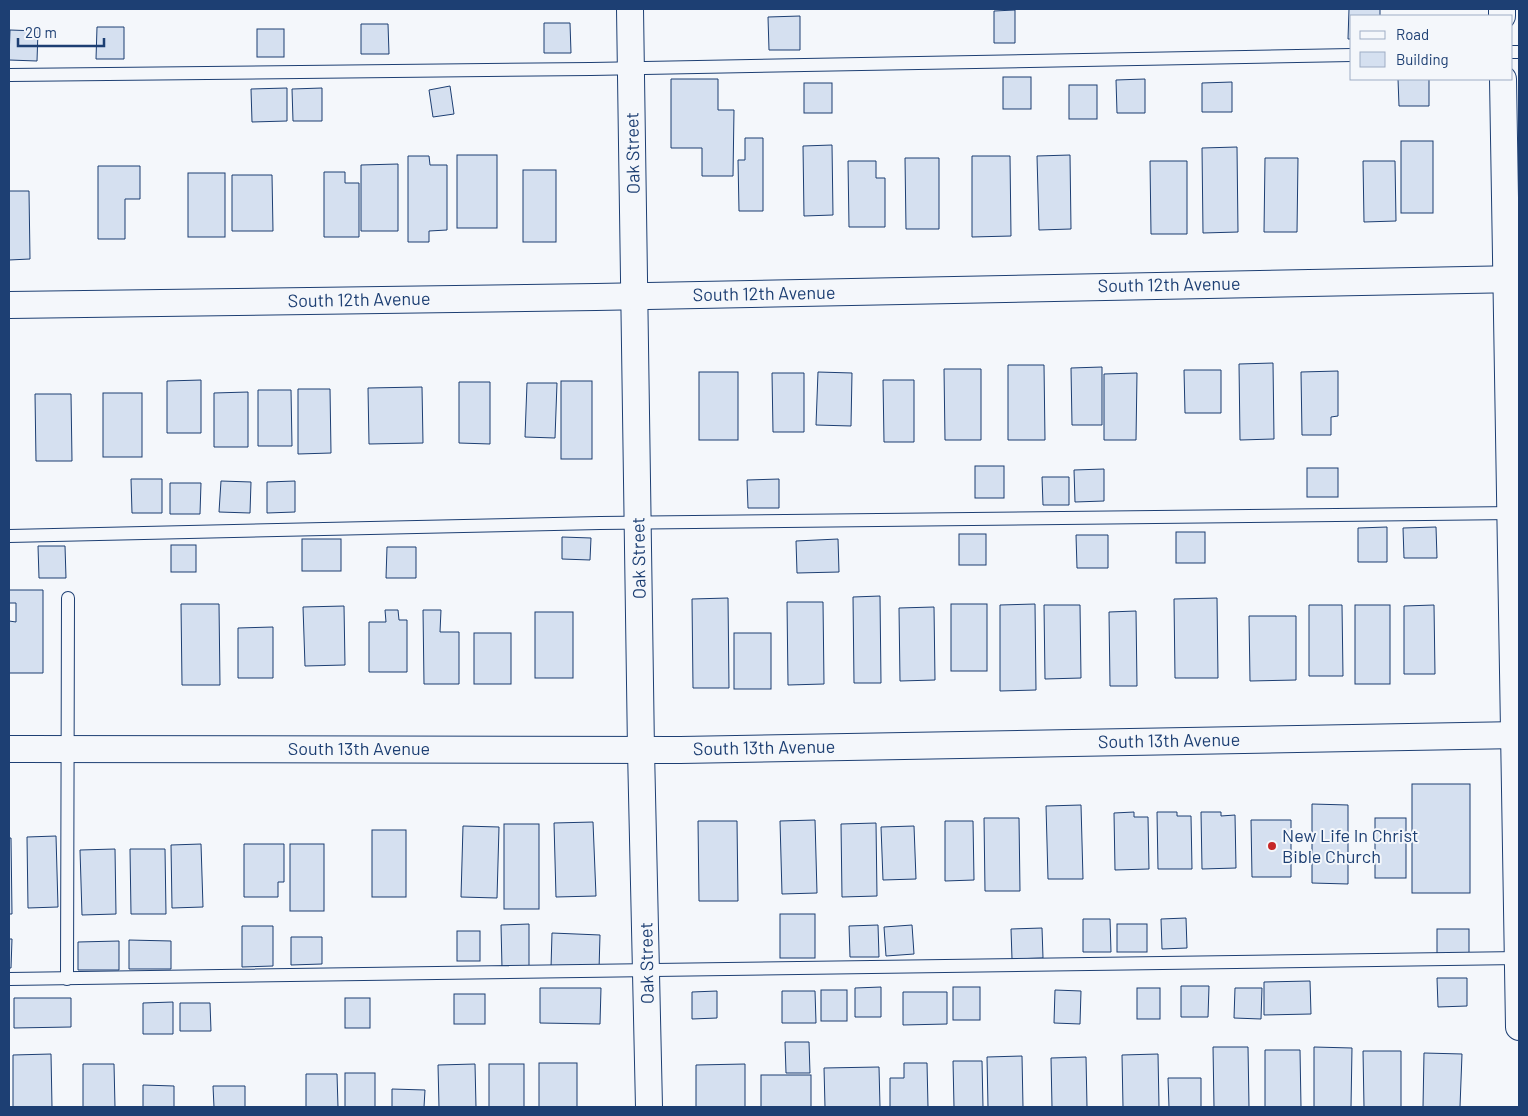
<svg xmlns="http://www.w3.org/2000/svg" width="1528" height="1116" viewBox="0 0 1528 1116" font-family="Barlow,sans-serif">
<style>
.building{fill:#d5e0f0;stroke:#1d3f73}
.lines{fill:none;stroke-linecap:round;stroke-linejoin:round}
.lane-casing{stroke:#1d3f73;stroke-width:14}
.street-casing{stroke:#1d3f73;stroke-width:28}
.lane{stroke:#f4f7fb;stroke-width:12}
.street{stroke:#f4f7fb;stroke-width:26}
.poi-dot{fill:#c62828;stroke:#f4f7fb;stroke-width:2}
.labels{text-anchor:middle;stroke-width:4;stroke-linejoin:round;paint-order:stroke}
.street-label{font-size:18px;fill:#1d3f73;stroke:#f4f7fb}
.poi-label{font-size:18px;fill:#1d3f73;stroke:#f4f7fb;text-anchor:start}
</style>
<rect width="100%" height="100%" fill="#f4f7fb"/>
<g class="building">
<path d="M1349 9H1380V16H1352V39H1348Z"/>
<path d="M1015 10V43H994V11Z"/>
<path d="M800 16V50H769L768 17Z"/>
<path d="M544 23H570L571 53H544Z"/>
<path d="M361 24H388L389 54H361Z"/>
<path d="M97 27H124V59H96Z"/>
<rect x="257" y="29" width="27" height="28"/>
<path d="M10 30 38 31 37 61 9 60Z"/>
<rect x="1003" y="77" width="28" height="32"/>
<path d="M671 79H718V110H734L733 176H702V148H671Z"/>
<path d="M1145 79V113H1117L1116 80Z"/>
<path d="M1398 79H1429V106H1399Z"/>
<path d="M1232 82V112H1202V83Z"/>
<rect x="804" y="83" width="28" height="30"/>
<rect x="1069" y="85" width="28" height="34"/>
<path d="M450 86 454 114 433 117 429 90Z"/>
<path d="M287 88V121L252 122 251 89Z"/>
<path d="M322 88V121H293L292 89Z"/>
<path d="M745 138H763V211H739L738 160H745Z"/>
<rect x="1401" y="141" width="32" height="72"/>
<path d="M832 145 833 215 804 216 803 146Z"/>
<path d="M1237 147 1238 232 1203 233 1202 148Z"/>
<rect x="457" y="155" width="40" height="73"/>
<path d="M1070 155 1071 229 1039 230 1037 156Z"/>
<path d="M408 156H429L430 165H447V230L429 231V242H408Z"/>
<path d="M972 156H1010L1011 236 972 237Z"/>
<path d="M905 158H939V229H906Z"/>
<path d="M1265 158H1298L1297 232H1264Z"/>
<path d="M848 161H876V178H885V227H849Z"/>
<path d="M1150 161H1187V234H1151Z"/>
<path d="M1363 161H1395L1396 221 1364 222Z"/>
<path d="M398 164V231H361V165Z"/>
<path d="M98 166H140V199H125V239H98Z"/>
<rect x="523" y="170" width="33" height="72"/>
<path d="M324 172H345V183H359V237H324Z"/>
<rect x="188" y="173" width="37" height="64"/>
<path d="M232 175H272L273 231H232Z"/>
<path d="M9 191H29L30 259 9 260Z"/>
<path d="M1273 363 1274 439 1240 440 1239 364Z"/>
<path d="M1008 365H1044L1045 440H1008Z"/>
<path d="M1102 367V425H1072L1071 368Z"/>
<path d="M944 369H981V440H945Z"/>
<path d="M1184 370H1221V413H1185Z"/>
<path d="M1338 371V416L1331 417V435H1302L1301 372Z"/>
<rect x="699" y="372" width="39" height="68"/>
<path d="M818 372 852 373 851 426 816 425Z"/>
<path d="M772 373H804V432H773Z"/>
<path d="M1137 373 1136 440H1104V374Z"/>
<path d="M201 380V433H167V381Z"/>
<path d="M883 380H914V442H884Z"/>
<rect x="561" y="381" width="31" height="78"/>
<path d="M459 382H490V444L459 443Z"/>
<path d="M527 383H557L555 438 525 437Z"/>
<path d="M422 387 423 443 369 444 368 388Z"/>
<path d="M298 389H330L331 453 298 454Z"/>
<path d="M258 390H291L292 446H258Z"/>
<path d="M248 392V447H214V393Z"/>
<rect x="103" y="393" width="39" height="64"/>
<path d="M35 394H71L72 461H36Z"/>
<rect x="975" y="466" width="29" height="32"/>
<rect x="1307" y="468" width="31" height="29"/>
<path d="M1104 469V501L1075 502 1074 470Z"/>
<path d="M1042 477H1069V505H1043Z"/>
<path d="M131 479H162V513H132Z"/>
<path d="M779 479V508H748L747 480Z"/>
<path d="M221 481 251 482 250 513 219 512Z"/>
<path d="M295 481V512L267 513V482Z"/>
<path d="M170 483H201L200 514H170Z"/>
<path d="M1387 527V562H1358V528Z"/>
<path d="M1436 527 1437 558H1404L1403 528Z"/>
<rect x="1176" y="532" width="29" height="31"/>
<rect x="959" y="534" width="27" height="31"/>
<path d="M1076 535H1108V568H1077Z"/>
<path d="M562 537 591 538 590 560 562 559Z"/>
<rect x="302" y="539" width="39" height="32"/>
<path d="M838 539 839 572 797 573 796 541Z"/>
<rect x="171" y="545" width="25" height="27"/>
<path d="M38 546H65L66 578H39Z"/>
<path d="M387 547H416V578H386Z"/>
<path d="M9 590H43V673H9V621L16 622V603H9Z"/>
<path d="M880 596 881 683H854L853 597Z"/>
<path d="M728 598 729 688H693L692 599Z"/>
<path d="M1217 598 1218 678H1175L1174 599Z"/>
<path d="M787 602H823L824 684 788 685Z"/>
<path d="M181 604H219L220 685H182Z"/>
<rect x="951" y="604" width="36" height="67"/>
<path d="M1035 604 1036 690 1000 691V605Z"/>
<path d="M1044 605H1080L1081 678 1045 679Z"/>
<path d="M1309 605H1342L1343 676H1309Z"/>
<rect x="1355" y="605" width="35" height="79"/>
<path d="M1434 605 1435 674H1404V606Z"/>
<path d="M344 606 345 665 305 666 303 607Z"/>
<path d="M934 607 935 680 900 681 899 608Z"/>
<path d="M385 610H398L399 620H407V672H369V622H386Z"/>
<path d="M423 610H441L440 632H459V684H424Z"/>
<path d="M1136 611 1137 686H1110L1109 612Z"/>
<rect x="535" y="612" width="38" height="66"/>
<path d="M1249 616H1296V680L1250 681Z"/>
<path d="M273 627V678H238V628Z"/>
<rect x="474" y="633" width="37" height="51"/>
<rect x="734" y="633" width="37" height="56"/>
<rect x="1412" y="784" width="58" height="109"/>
<path d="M1312 804 1348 805V884L1312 883Z"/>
<path d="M1081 805 1083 879H1048L1046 806Z"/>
<path d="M1134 812V817H1148L1149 869 1115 870 1114 813Z"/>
<path d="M1157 812H1177V816H1191L1192 869H1158Z"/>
<path d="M1201 812H1221V816L1235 815 1236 868 1202 869Z"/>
<path d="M984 818H1019L1020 891H985Z"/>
<rect x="1375" y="818" width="31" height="60"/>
<path d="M815 820 817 893 782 894 780 821Z"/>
<path d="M1251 820H1291V877H1252Z"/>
<path d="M698 821H737L738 901H699Z"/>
<path d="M945 821H973L974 880 945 881Z"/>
<path d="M593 822 596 896 556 897 554 823Z"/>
<path d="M876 823 877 896 842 897 841 824Z"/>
<rect x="504" y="824" width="35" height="85"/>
<path d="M463 826 499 827 497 898 461 897Z"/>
<path d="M914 826 916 879 883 880 881 827Z"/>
<rect x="372" y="830" width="34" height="67"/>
<path d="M56 836 58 907 28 908 27 837Z"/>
<path d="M9 838H11L12 914H9Z"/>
<path d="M201 844 203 907 172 908 171 845Z"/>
<path d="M244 844H284V882H278V897H244Z"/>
<rect x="290" y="844" width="34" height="67"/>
<path d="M115 849 116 914 82 915 80 850Z"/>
<path d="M130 849H165L166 914H131Z"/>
<rect x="780" y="914" width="35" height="44"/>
<path d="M1186 918 1187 948 1162 949 1161 919Z"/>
<path d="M1083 919H1110L1111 952H1083Z"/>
<path d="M529 924V968H502L501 925Z"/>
<rect x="1117" y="924" width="30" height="28"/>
<path d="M878 925 879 957H850L849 926Z"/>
<path d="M912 925 914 954 886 956 884 927Z"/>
<path d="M242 926H273V966L242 967Z"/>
<path d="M1042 928 1043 958 1012 959 1011 929Z"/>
<rect x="1437" y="929" width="32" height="29"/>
<rect x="457" y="931" width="23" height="30"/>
<path d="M552 933 600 935 599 970 551 968Z"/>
<path d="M291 937H322V964L291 965Z"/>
<path d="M9 939H12L11 968H9Z"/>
<path d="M129 940 171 941V969H129Z"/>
<path d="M119 941V970H78V942Z"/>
<path d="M1437 978H1467V1006L1438 1007Z"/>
<path d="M1310 981 1311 1014 1264 1015V982Z"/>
<path d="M1181 986H1209L1208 1017H1181Z"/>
<path d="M881 987V1017H855V988Z"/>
<rect x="953" y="987" width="27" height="33"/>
<path d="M540 988H601L600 1024 540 1023Z"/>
<rect x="1137" y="988" width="23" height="31"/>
<path d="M1235 988H1262L1261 1019 1234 1018Z"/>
<rect x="821" y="990" width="26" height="31"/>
<path d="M1055 990 1081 991 1080 1024 1054 1023Z"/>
<path d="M717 991V1018L692 1019V992Z"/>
<path d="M782 991H815L816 1023H782Z"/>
<path d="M903 992H947V1024L903 1025Z"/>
<rect x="454" y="994" width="31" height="30"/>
<path d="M14 998H71V1027L14 1028Z"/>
<rect x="345" y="998" width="25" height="30"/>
<path d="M173 1002V1034H143V1003Z"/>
<path d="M180 1003H210L211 1031H180Z"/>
<path d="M785 1042H809L810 1073H786Z"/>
<path d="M1213 1047H1248L1249 1107H1214Z"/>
<path d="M1314 1047 1352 1048 1351 1107H1314Z"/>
<path d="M1265 1050H1300L1301 1107H1265Z"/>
<path d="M1363 1051H1401V1107H1364Z"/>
<path d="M1424 1053 1462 1054 1460 1107H1423Z"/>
<path d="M51 1054 52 1107H13V1055Z"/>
<path d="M1158 1054 1159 1107H1123L1122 1055Z"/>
<path d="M1022 1056 1023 1107H988L987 1057Z"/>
<path d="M1086 1057 1087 1107H1052L1051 1058Z"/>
<path d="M953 1061H982L983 1107H954Z"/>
<rect x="539" y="1063" width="38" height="44"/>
<path d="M904 1063H927L928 1107H890V1078H904Z"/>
<path d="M83 1064H114L115 1107H83Z"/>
<path d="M475 1064 476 1107H439L438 1065Z"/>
<rect x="489" y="1064" width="35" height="43"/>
<path d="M745 1064V1107H696V1065Z"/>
<path d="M879 1067 880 1107H825L824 1068Z"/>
<rect x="345" y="1073" width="30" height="34"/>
<path d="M306 1074H337L338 1107H306Z"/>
<rect x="761" y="1075" width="50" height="32"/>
<path d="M1168 1078H1201V1107H1169Z"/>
<path d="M143 1085 174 1086V1107H143Z"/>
<path d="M213 1086H245V1107H214Z"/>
<path d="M392 1089 425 1090 424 1107H392Z"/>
</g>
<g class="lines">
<g class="lane-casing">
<g id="lane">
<path d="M1512 52H1519"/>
<path d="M9 75 591 69 1352 55"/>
<path d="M9 536 600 523 1514 513"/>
<path d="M9 979 1519 958"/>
<path d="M67 979 68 598"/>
</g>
</g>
<g class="street-casing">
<g id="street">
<path d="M630 9 641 750 649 1107"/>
<path d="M1502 9V16"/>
<path d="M1503 79 1519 1027"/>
<path d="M9 305 596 297 1519 279"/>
<path d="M9 749 680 750 1519 735"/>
</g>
</g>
<use href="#lane" class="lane"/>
<use href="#street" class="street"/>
</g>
<circle class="poi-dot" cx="1272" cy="846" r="5"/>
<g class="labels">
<g class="street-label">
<text transform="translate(633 153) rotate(-91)" y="6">Oak Street</text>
<text transform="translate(1169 285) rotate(-1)" y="6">South 12th Avenue</text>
<text transform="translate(764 294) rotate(-1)" y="6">South 12th Avenue</text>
<text transform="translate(359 300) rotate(-1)" y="6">South 12th Avenue</text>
<text transform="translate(639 558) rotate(-91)" y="6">Oak Street</text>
<text transform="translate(1169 741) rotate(-1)" y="6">South 13th Avenue</text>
<text transform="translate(764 748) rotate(-1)" y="6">South 13th Avenue</text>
<text x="359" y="755">South 13th Avenue</text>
<text transform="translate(647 963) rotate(-91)" y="6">Oak Street</text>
</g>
<g class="poi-label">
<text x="1282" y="842">New Life In Christ<tspan x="1282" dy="21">Bible Church</tspan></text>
</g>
</g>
<rect width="1528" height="1116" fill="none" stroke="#1d3f73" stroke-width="20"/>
<rect x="1350" y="15" width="162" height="65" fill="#f4f7fb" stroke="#9eadc5"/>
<rect x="1360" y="31" width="25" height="8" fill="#f4f7fb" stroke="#9eadc5"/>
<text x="1396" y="40" font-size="15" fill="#1d3f73">Road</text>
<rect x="1360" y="52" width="25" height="15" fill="#d5e0f0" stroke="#9eadc5"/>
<text x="1396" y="65" font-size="15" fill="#1d3f73">Building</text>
<path d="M18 38v8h86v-8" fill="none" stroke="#1d3f73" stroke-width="2.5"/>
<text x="25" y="38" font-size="15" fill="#1d3f73" stroke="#f4f7fb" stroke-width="4" paint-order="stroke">20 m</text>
</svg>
